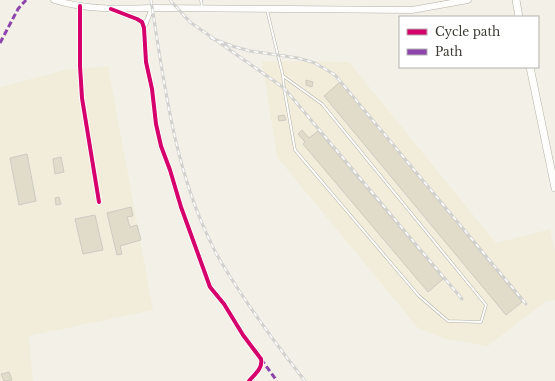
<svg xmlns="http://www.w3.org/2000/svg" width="555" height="381" viewBox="0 0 555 381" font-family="'Libre Baskerville',serif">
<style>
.built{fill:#f2edda}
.building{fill:#e1dcc9;stroke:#cccac2}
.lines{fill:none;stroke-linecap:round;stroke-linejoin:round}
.service-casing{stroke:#b2b0a8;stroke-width:3}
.minor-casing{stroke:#b2b0a8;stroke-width:5}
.secondary-casing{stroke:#b2b0a8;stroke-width:7}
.trunk-casing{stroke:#b2b0a8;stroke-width:8}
.service{stroke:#fdfdfb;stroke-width:2}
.minor{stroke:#fdfdfb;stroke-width:4}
.secondary{stroke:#fdfdfb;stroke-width:6}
.trunk{stroke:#fdfdfb;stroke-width:7}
.rail-casing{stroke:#d1d1ce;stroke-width:3}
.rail{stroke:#fff;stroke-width:1.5;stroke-dasharray:4.5;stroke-linecap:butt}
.quiet{stroke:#8e44ad;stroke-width:3;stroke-dasharray:6 3;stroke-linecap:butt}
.cycleway-casing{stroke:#fff;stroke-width:6}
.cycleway{stroke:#d6006c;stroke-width:4}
</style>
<rect width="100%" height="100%" fill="#f3f0e7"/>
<g class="built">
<path d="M262 61 349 62 496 243 550 229 555 252V300L546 301 488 346 446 339 418 328 277 157Z"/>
<path d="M108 66 153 310 29 336 33 381H0V87L65 70Z"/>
</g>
<g class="building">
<path d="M306 80 313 82 312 87 306 85Z"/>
<path d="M340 82 522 302 506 315 324 96Z"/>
<path d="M284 115 286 120 279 121 278 116Z"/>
<path d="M302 130 309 138 318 131 443 279 428 292 303 144 305 142 298 134Z"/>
<path d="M27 154 36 201 19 205 10 158Z"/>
<path d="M61 157 64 172 55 174 53 159Z"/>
<path d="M59 197 61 204 56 205 55 198Z"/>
<path d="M131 207 133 216 127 217 130 227 137 225 141 240 120 246 122 254 117 255 107 213Z"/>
<path d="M95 215 103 250 83 254 75 219Z"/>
<path d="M9 372 12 380 4 381 1 374Z"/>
</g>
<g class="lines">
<g class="service-casing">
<g id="service">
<path d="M201 0 202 7"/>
<path d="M267 10 283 76 284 88 295 150 419 296 448 321 481 322 486 305 322 104 283 76"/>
</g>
</g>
<g class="minor-casing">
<g id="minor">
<path d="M80 6V66L82 98 99 202"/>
<path d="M114 10 137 19 142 22 144 28 146 62 152 89 156 124 161 146 170 170 181 207 210 287 224 304 243 335 261 359C263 368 255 374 249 381"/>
<path d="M144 28 152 8"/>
</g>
</g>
<g class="secondary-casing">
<path id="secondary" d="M54 0C86 10 119 9 152 8L412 10 468 0"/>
</g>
<g class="trunk-casing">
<g id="trunk">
<path d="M516 0 519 17"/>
<path d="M530 67 555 188"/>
</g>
</g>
<use href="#service" class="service"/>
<use href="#minor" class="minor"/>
<use href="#secondary" class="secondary"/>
<use href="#trunk" class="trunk"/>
<g class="rail-casing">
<g id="rail">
<path d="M151 0C164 82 174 168 211 243 219 261 231 278 242 295 262 325 283 353 305 381"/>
<path d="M170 0 190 22 284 88 462 299"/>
<path d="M211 38 232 46 250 51 298 58 315 63 335 75 526 304"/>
</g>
</g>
<use href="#rail" class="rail"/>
<g class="quiet">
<path d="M0 43 18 9 26 0"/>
<path d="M261 359 277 381"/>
</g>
<g class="cycleway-casing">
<g id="cycleway">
<path d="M80 6V66L82 98 99 202"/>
<path d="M111 9 137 19 142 22 144 28 146 62 152 89 156 124 161 146 170 170 181 207 210 287 224 304 243 335 261 359C263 368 255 374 249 381"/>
</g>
</g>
<use href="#cycleway" class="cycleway"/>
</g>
<rect x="399" y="16" width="140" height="52" fill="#ffffff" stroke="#b2b1ae"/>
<rect x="407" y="29" width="20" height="6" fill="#d6006c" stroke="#b2b1ae"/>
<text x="435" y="36" font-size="12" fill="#3e3c35">Cycle path</text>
<rect x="407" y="49" width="20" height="6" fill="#8e44ad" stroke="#b2b1ae"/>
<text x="435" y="56" font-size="12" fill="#3e3c35">Path</text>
</svg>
